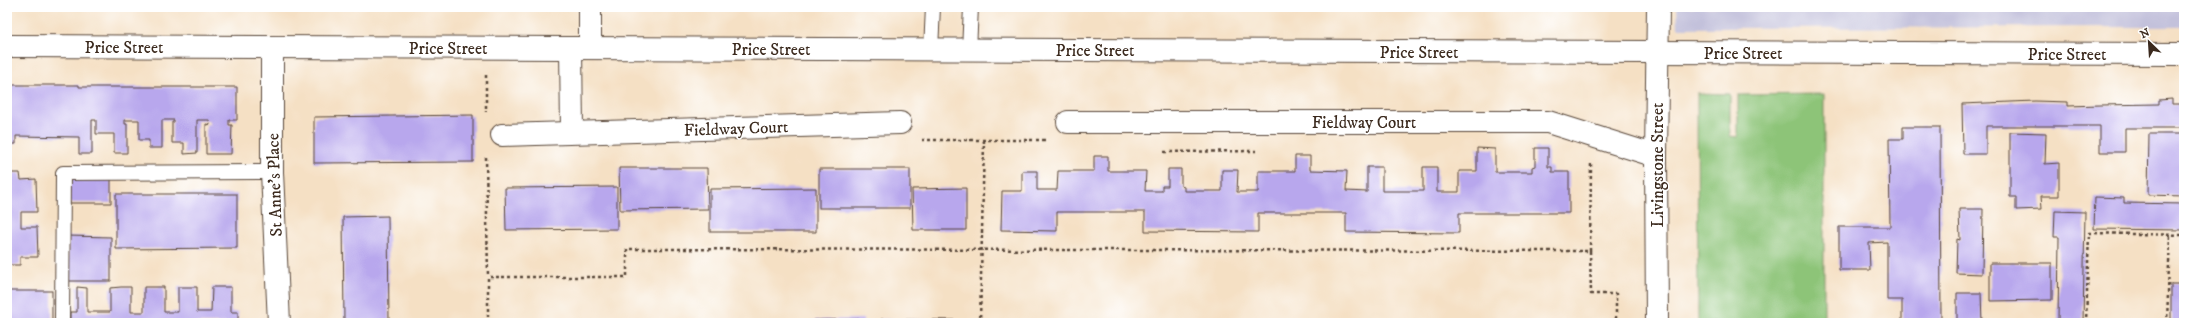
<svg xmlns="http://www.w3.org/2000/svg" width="2191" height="330" viewBox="0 0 2191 330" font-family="'IM FELL DW Pica',serif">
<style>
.industrial{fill:#c3c1db}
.green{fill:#8dc478;stroke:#64774b}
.building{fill:#b8a7ed}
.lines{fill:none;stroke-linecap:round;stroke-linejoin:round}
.lane-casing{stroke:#574537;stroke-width:16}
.street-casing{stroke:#574537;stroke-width:24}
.path{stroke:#574537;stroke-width:2.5;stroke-dasharray:3 3;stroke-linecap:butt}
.lane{stroke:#fff;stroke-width:14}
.street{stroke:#fff;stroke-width:22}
.labels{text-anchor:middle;stroke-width:3;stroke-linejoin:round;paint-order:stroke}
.street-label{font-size:17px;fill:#3b2a1e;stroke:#fff}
</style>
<rect width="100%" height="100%" fill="#fff"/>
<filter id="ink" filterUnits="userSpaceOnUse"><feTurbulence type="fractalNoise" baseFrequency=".025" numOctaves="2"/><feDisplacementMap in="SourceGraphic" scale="8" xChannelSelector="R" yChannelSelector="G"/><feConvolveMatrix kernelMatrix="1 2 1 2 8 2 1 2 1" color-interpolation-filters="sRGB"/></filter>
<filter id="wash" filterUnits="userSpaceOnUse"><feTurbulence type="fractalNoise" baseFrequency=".012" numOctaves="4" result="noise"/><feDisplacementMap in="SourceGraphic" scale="16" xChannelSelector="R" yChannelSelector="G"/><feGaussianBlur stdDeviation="0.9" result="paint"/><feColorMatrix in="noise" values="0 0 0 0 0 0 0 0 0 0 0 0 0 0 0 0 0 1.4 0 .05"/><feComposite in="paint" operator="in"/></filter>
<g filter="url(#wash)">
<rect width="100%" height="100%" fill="#f5e0c4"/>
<path class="industrial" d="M1677 7H2184V27L1678 28Z"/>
<path class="green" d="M1697 93 1730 94V136L1738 137V95L1824 94V323H1698Z"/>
<g id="blocks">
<g class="building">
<path d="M7 85H79V87H237V120H229V125H232L231 154H206V124L210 125 209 120H197V153L184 154V143H172V122H174V120H162V148H149V140H139V120H125V124H127V153H114V134H96V120H92V154H79V137L16 136V144H7Z"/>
<path d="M2172 99V104H2184V128H2125V152H2100V126H1986V154H1963L1962 104 2035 101 2068 102V106L2100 105 2159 104V100Z"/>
<path d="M473 115V162L314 163V117Z"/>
<path d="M1903 127H1940L1941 323H1902V300H1887V242L1869 243 1870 270H1839V227H1890L1889 139H1903Z"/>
<path d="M2010 132 2046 133 2045 164 2059 163V196H2041L2042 209 2016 210V197H2010Z"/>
<path d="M2149 134H2184V196L2148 195Z"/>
<path d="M1477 148 1495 149V172H1532V167L1535 166V148H1548V167H1552V172H1569V213H1459V233L1346 232V213H1258V232L1145 231V212H1057V231L1001 230 1002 191H1022V171H1037V190H1057L1058 171H1094V156H1108V171H1146L1145 191H1162V186H1168V169H1181V186L1184 187V191H1222V170H1238L1237 192H1258V171H1295V156H1310V170L1347 171 1346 191 1367 192V167H1382V191H1423V167H1437V192H1459V171H1477Z"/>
<path d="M619 168H707L708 209 620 210Z"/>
<rect x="819" y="169" width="91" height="39"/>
<path d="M7 173H20L21 180 36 179 37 212H21V227H37L38 257H20V265H7Z"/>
<path d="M70 177H111V203H69Z"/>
<path d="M617 187V229L506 230 505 188Z"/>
<path d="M816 188V232H710V189Z"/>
<path d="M966 188V230H913L912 189Z"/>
<path d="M116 194H237V248L116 249Z"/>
<path d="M2095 197 2124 198V203L2184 204V230L2094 229Z"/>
<path d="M1959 209H1983L1982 274 1956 273 1957 239 1960 240Z"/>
<path d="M2055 211 2085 212 2083 323H2058L2059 237H2054Z"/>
<path d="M388 216 389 323H344L343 217Z"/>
<path d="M68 236 111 237V281H68Z"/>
<path d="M1990 263H2052V300L1990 301Z"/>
<rect x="2171" y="284" width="13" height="39"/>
<path d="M77 287 87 288V312H110V288L121 287H131V312H144V287H164V312H178V287H197V312H211L212 287H231V312H238V323H70V312H77Z"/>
<rect x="7" y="291" width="45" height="32"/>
<path d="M1957 293H1981L1982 323H1957Z"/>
<path d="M863 319V323H814V320Z"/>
<path d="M881 319 962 320V323H881Z"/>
<path d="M618 321 639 323H564V322Z"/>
<rect x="663" y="321" width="47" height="2"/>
<path d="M1205 321H1232V323H1206Z"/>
</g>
</g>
</g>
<g filter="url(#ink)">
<use href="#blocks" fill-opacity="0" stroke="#574537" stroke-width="1"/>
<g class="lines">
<g class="lane-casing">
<g id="lane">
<path d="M931 50 933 7"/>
<path d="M969 50 971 7"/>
<path d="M62 323 63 173 272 172"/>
</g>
</g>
<g class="street-casing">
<g id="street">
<path d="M590 7V48"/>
<path d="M7 46 2184 54"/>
<path d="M272 48V172L279 323"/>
<path d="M571 48 572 132"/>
<path d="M1068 122H1548L1656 156"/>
<path d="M502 135 900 123"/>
<path d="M1657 323 1656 156 1658 7"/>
</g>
</g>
<g class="path">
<path d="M486 75V112"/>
<path d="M922 140H1047"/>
<path d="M1164 152 1256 151"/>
<path d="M486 157 488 277"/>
<path d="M1590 251 1591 164"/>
<path d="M488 323V277H627V249L1590 251 1591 294H1616V323"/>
<path d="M980 323 984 141"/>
<path d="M2086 323 2089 233 2184 235"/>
<path d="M2167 323 2170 234"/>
</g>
<use href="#lane" class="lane"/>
<use href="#street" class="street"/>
</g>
</g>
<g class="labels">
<g class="street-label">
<text x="124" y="53">Price Street</text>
<text x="448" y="54">Price Street</text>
<text x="771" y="55">Price Street</text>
<text x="1095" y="56">Price Street</text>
<text x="1419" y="58">Price Street</text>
<text x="1743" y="59">Price Street</text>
<text x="2067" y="60">Price Street</text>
<text x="1364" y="128">Fieldway Court</text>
<text transform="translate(736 128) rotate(-2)" y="6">Fieldway Court</text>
<text transform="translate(1657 165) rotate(-90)" y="6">Livingstone Street</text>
<text transform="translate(274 185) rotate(-92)" y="6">St Anne's Place</text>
</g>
</g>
<rect width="2191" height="330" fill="none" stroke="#fff" stroke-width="24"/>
<g transform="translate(2149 42) rotate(335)" stroke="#ffffff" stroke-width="3" paint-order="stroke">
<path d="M0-3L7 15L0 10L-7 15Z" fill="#3b2a1e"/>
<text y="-6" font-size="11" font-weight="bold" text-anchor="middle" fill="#3b2a1e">N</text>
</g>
</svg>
